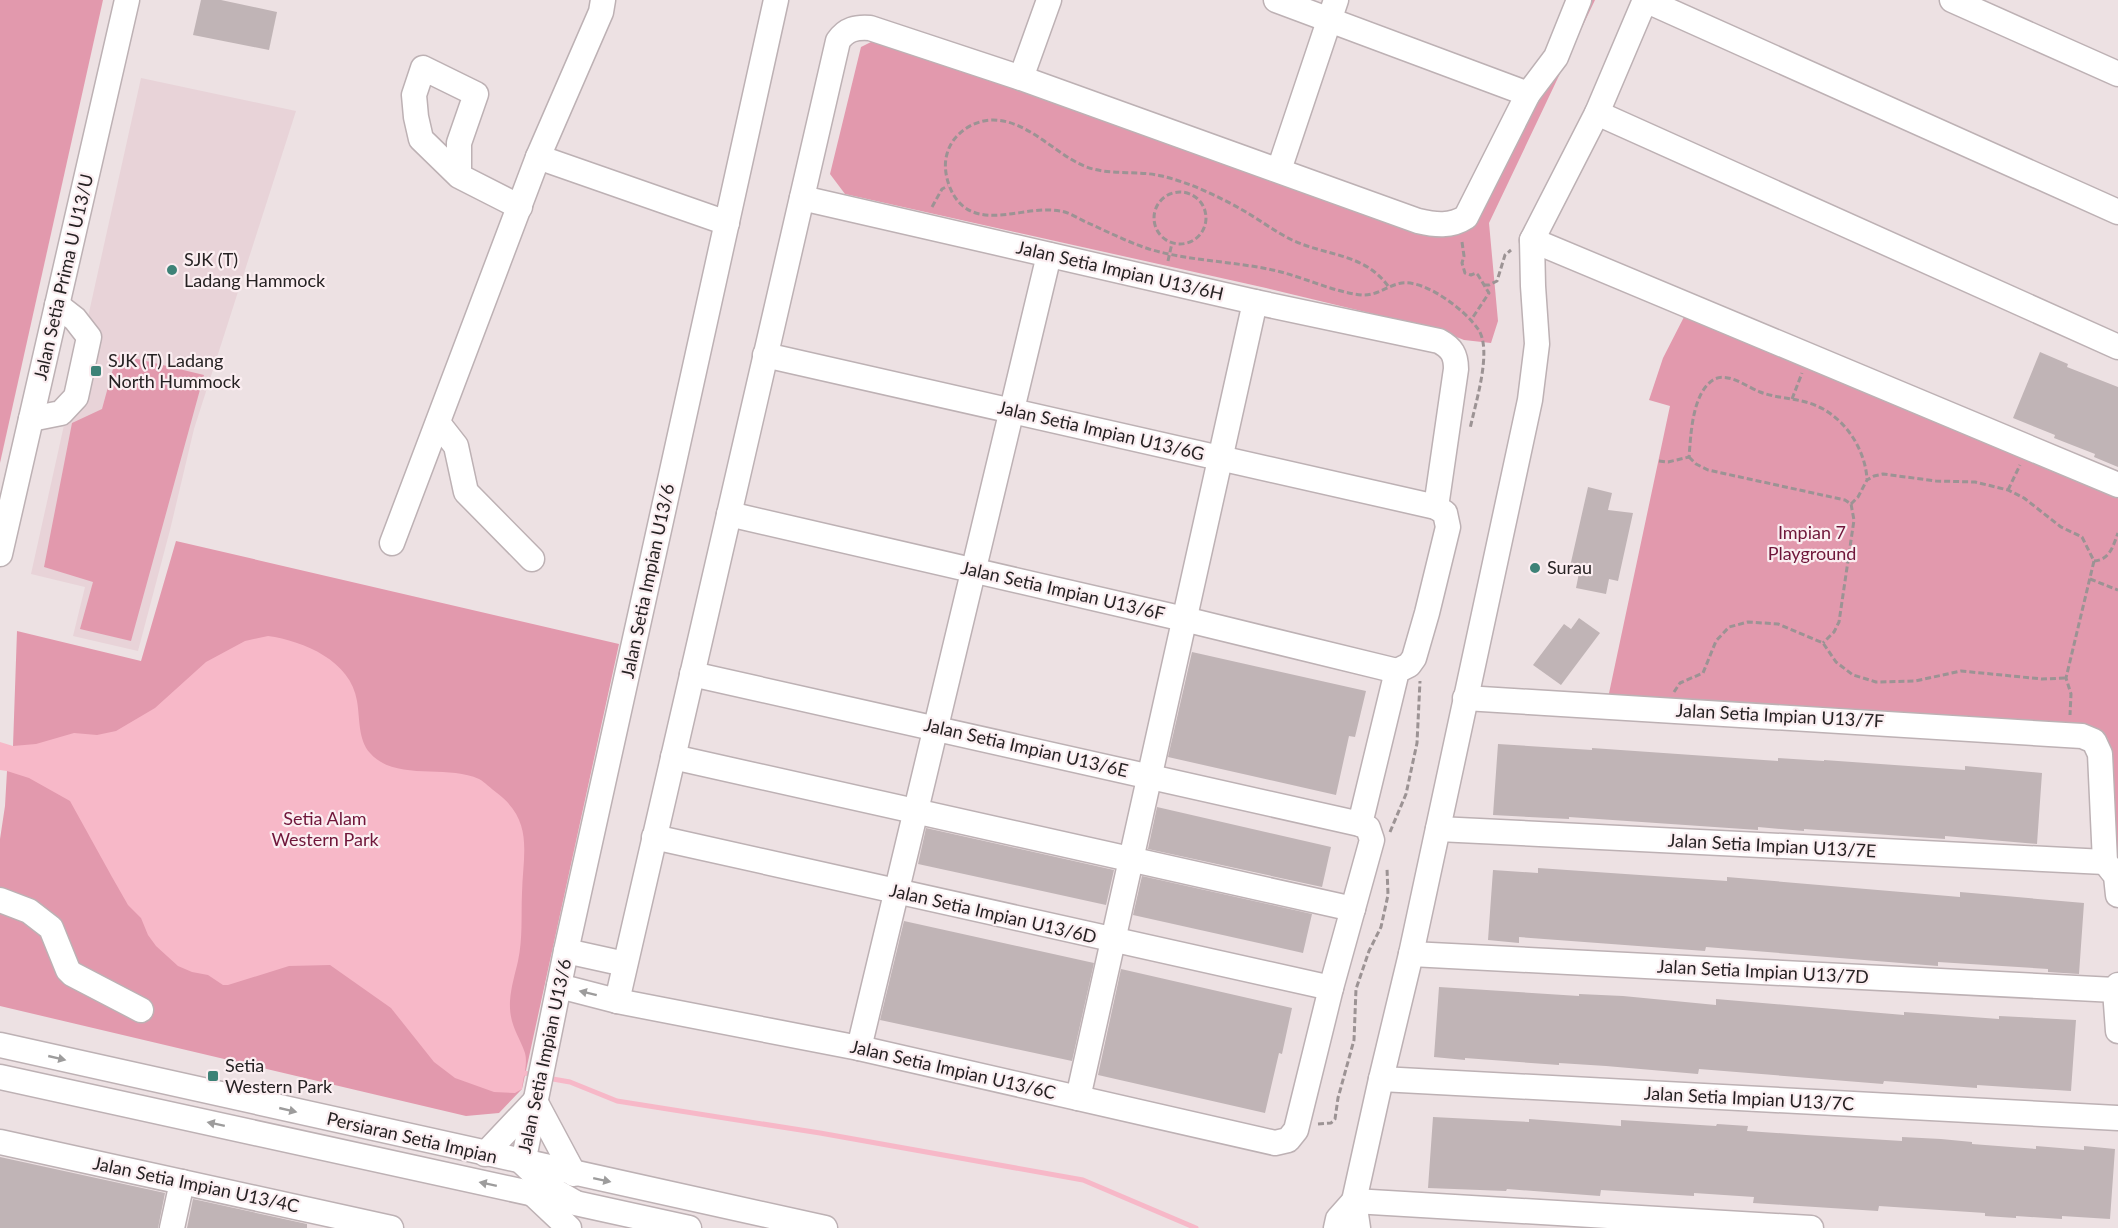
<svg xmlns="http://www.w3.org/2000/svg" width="2118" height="1228" viewBox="0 0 2118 1228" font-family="Lato,sans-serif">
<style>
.built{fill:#e8d3d8}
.green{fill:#e299ad}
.water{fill:#f7b8c8}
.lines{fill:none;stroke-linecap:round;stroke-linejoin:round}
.stream{stroke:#f7b8c8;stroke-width:5}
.building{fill:#c0b4b6}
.minor-casing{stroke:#bdb1b4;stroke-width:27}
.path{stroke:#9c9394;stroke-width:3;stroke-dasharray:6 3;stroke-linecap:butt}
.minor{stroke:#fff;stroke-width:24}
.oneway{fill:#9d9c9c}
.poi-dot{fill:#3d8277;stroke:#fbeef1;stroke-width:2}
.labels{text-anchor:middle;stroke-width:4.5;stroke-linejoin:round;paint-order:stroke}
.poi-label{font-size:18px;fill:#262223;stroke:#fbeef1;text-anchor:start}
.street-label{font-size:18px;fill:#262223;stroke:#fbeef1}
.park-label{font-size:18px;fill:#6f163a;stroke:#fbeef1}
</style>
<rect width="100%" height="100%" fill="#ede1e3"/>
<path class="built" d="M141 78 296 111 194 429 170 530 138 651 73 636 85 587 31 574Z"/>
<g class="green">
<path d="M0 0H103L0 463Z"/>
<path d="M1573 0H1595L1489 223 1498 321 1491 343 1464 340 1436 329 1266 288 845 194 830 174 861 47 879 38 1455 221Z"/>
<path d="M1685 315 2118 485V858L2108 739 2096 729 1608 698 1670 406 1649 400 1663 358Z"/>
<path d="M117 354 204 375 131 641 80 629 93 582 44 567 72 423 102 409Z"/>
<path d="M176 541 619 644 522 1089 499 1113 466 1116 0 1006V839L5 806 7 771 13 746 17 631 141 661Z"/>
</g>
<path class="water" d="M268 636C304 641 351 661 357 701 360 718 358 740 370 753 395 782 447 764 479 779 485 782 491 789 497 793 534 821 523 853 522 893 521 915 523 938 518 961 515 974 511 987 510 1001 509 1025 518 1033 525 1053 528 1064 523 1077 522 1089L515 1093 494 1092 455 1078 434 1062 391 1008 330 965 289 966 228 985H223L208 975 192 972 178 966 156 946 148 935 141 918 128 905 112 877 70 801 29 778 7 771 0 770V742L13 746 36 744 74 733 97 735 116 731 155 708 206 662 245 641Z"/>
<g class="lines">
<g class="stream">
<path d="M524 1073 534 1075"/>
<path d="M547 1078 570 1082 617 1101 820 1133 1083 1180 1196 1228"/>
</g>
</g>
<g class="building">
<path d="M201 0H221L277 12 269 50 193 35Z"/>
<path d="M2040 352 2068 364 2067 367 2118 387V467L2094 457 2095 454 2054 438 2055 435 2013 418Z"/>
<path d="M1588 487 1612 493 1608 510 1633 513 1618 581 1609 579 1606 594 1576 588 1579 573 1569 571Z"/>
<path d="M1579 618 1600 633 1561 685 1533 665 1564 624 1571 629Z"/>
<path d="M1192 652 1366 691 1355 737 1349 736 1336 795 1168 757Z"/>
<path d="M1498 744 1592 750V748L1778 761V758L1824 761V760L1965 770V766L2042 773 2037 844 1945 836V839L1804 829V831L1758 827V830L1569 817V819L1493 815Z"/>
<path d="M1157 807 1331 847 1322 887 1148 849Z"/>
<path d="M926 828 1114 870 1106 905 918 864Z"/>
<path d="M1538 868 1727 881V877L1960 897V892L2084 903 2079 974 2048 972V969L1938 962V966L1706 947 1705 951 1519 937V943L1488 940 1493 870 1538 873Z"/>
<path d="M1142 876 1312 914 1303 953 1133 915Z"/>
<path d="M904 921 1094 963 1072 1061 880 1020Z"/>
<path d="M1121 969 1292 1008 1282 1054 1279 1053 1265 1113 1098 1075Z"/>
<path d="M1439 987 1579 996V994L1623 996 1716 1005V999L1904 1015V1012L1999 1019V1016L2076 1020 2071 1091 1977 1085V1088L1884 1081 1883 1084 1699 1069 1698 1074 1606 1066 1559 1063V1065L1465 1058V1060L1434 1057Z"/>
<path d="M1433 1117 1529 1122V1119L1621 1126V1120L1716 1126 1717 1124 1748 1126 1747 1131 1806 1135 1902 1141V1137L1941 1139 1972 1142V1144L2036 1149V1146L2084 1150V1146L2115 1149 2110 1219 2062 1216V1219L2016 1216V1218L1985 1216V1213L1879 1206 1878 1211 1784 1205 1753 1203 1754 1197 1694 1193V1196L1601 1190 1600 1196 1507 1189 1506 1191 1428 1188Z"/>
<path d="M0 1157 165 1193 158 1228H0Z"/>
<path d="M193 1199 307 1224V1228H187Z"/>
</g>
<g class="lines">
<g class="minor-casing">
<g id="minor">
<path d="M1276 0 1528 94"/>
<path d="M1952 0 2118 74"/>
<path d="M1021 78 1049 0"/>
<path d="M1597 113 2118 347"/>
<path d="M538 157 727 223"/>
<path d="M1279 170 1336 0"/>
<path d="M459 176V143L476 94 423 68 414 95 416 117 421 139 459 176 520 207"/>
<path d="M1532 240 2118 485"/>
<path d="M765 355 1436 507"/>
<path d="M31 419 61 413 76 397 89 337 75 319 57 305"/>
<path d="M438 423 456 446 466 492 532 559"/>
<path d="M729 514 1184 619 1397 671"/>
<path d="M392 543 538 157 601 12 603 0"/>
<path d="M0 554 127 0"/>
<path d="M692 674 1360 824"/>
<path d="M1465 698 2082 736 2094 741 2100 754 2105 862 2116 876 2118 895"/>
<path d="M673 757 1353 909"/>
<path d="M1438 829 2105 862"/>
<path d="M654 837 1331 988"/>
<path d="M0 900 29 911 51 928 68 970 72 974 141 1010"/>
<path d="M566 951 625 964"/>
<path d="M1411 954 2115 990"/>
<path d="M2118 985 2115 990 2118 1031"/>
<path d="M559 986 617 1001 859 1048 1275 1143 1288 1140 1296 1130 1331 988 1372 840 1368 828 1360 824 1397 671 1409 665 1414 658 1427 613 1448 527 1445 513 1436 507 1456 369C1456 355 1452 348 1439 341L1255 302 802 198"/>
<path d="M617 1001 838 41C846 29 856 27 870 28L1021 78 1418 221C1435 225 1451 227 1466 217L1528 94 1556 57 1579 0"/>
<path d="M0 1045 825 1228"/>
<path d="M859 1048 1049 255"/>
<path d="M0 1077 689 1228"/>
<path d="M1381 1079 2118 1118"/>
<path d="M1078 1098 1255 302"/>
<path d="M535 1101 574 1174"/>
<path d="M0 1142 391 1228"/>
<path d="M485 1154 535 1101"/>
<path d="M534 1195 569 1228"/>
<path d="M1354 1201 1811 1228"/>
<path d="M574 1202 548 1187 523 1163 566 951 776 0"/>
<path d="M172 1228 182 1182"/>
<path d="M1336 1228 1338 1219 1354 1201"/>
<path d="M1358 1228 1354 1201 1381 1079 1411 954 1530 400 1537 344 1533 286 1532 240 1597 113 1645 0 2118 212"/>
</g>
</g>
<g class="path">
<circle cx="1180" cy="218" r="26"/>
<path d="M932 207 942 189 948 186"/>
<path d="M1462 242 1464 256 1462 263 1465 273 1471 275 1476 273 1478 275 1489 293 1471 320"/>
<path d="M1168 261 1172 243"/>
<path d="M1484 285H1489L1497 281 1505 255 1511 250"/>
<path d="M1388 286C1364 253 1326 256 1292 240 1276 232 1261 221 1246 212 1220 197 1191 183 1162 176 1137 170 1108 176 1084 166 1054 153 1027 120 993 120 973 120 952 134 947 154 943 167 947 183 953 194 976 234 1025 204 1060 211 1069 212 1079 219 1088 223 1108 232 1128 242 1149 249 1192 262 1238 261 1281 272 1308 279 1334 292 1362 295 1377 296 1388 285 1402 283 1426 280 1465 310 1478 329 1493 350 1475 404 1470 429"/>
<path d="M1792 399 1802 373"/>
<path d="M1689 457 1696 464 1708 470 1845 500 1851 504 1854 520 1839 622 1834 632 1823 643"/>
<path d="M1659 461 1668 462 1689 457C1691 434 1692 394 1713 380 1727 371 1747 387 1760 392 1776 398 1793 398 1809 403 1842 413 1865 447 1867 479"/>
<path d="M2008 490 2020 465"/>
<path d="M1851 504 1858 497 1867 480 1874 476 1883 474 1936 481 1975 482 2008 490 2024 498 2061 527 2082 537 2094 561 2066 678 2071 694 2070 715"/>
<path d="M2094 561C2110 560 2113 546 2118 533"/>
<path d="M2090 579 2118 590"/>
<path d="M1674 692 1680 683 1703 673 1716 641 1729 627 1748 622 1778 624 1823 643 1836 662 1853 675 1876 682 1915 681 1961 671 2042 679 2066 678"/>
<path d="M1390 832 1406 794 1417 743 1420 681"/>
<path d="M1318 1124 1331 1123 1335 1119 1338 1098 1354 1040 1356 989 1369 951 1381 927 1388 895 1387 868"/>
</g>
<use href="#minor" class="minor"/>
</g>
<defs><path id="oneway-solid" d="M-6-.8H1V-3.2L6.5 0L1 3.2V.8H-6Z" transform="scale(1.5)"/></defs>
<g class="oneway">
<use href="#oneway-solid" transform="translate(588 993) rotate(-166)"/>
<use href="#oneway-solid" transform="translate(57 1058) rotate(13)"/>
<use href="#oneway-solid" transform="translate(288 1110) rotate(13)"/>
<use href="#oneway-solid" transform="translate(216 1124) rotate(-168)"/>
<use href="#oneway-solid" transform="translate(602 1180) rotate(12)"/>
<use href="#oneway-solid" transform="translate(488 1184) rotate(-168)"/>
</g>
<g class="poi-dot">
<circle cx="172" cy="270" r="6"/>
<rect x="90" y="365" width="12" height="12" rx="3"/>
<circle cx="1535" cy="568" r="6"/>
<rect x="207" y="1070" width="12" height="12" rx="3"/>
</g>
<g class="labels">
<g class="poi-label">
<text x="184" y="266">SJK (T)<tspan x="184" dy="21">Ladang Hammock</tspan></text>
<text x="108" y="367">SJK (T) Ladang<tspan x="108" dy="21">North Hummock</tspan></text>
<text x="1547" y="574">Surau</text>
<text x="225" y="1072">Setia<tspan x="225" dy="21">Western Park</tspan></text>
</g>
<g class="street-label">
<text transform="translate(1120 271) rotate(13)" y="6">Jalan Setia Impian U13/6H</text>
<text transform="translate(64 277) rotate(-77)" y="6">Jalan Setia Prima U U13/U</text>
<text transform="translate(1101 431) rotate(13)" y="6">Jalan Setia Impian U13/6G</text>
<text transform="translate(648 581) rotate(-78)" y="6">Jalan Setia Impian U13/6</text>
<text transform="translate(1063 591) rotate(13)" y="6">Jalan Setia Impian U13/6F</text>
<text transform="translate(1780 716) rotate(3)" y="6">Jalan Setia Impian U13/7F</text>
<text transform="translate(1026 748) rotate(13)" y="6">Jalan Setia Impian U13/6E</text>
<text transform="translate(1772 846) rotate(3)" y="6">Jalan Setia Impian U13/7E</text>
<text transform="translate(993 914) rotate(13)" y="6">Jalan Setia Impian U13/6D</text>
<text transform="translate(1763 972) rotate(3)" y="6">Jalan Setia Impian U13/7D</text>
<text transform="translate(545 1056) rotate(-78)" y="6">Jalan Setia Impian U13/6</text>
<text transform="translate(953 1070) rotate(13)" y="6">Jalan Setia Impian U13/6C</text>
<text transform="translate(1749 1099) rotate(3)" y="6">Jalan Setia Impian U13/7C</text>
<text transform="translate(412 1138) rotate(13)" y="6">Persiaran Setia Impian</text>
<text transform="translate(196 1185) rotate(12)" y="6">Jalan Setia Impian U13/4C</text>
</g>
<g class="park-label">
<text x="1812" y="539">Impian 7<tspan x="1812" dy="21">Playground</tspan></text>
<text x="325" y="825">Setia Alam<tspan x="325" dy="21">Western Park</tspan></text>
</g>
</g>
</svg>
